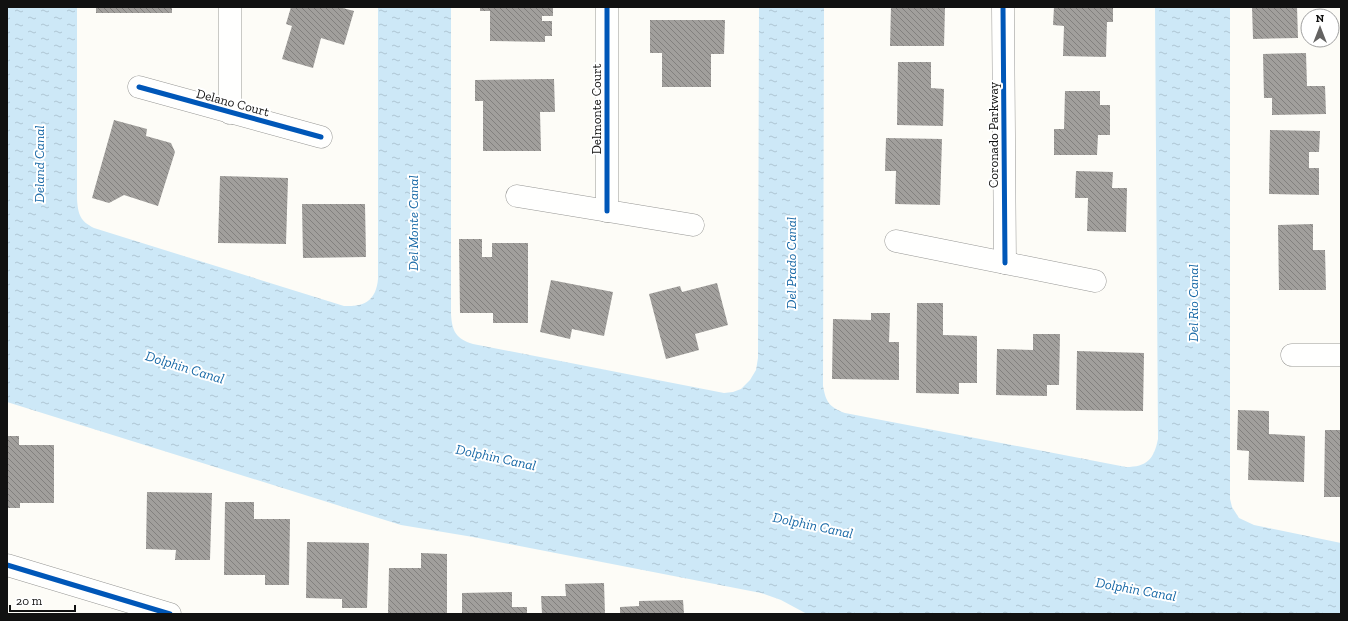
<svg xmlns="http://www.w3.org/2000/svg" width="1348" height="621" viewBox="0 0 1348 621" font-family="'Zilla Slab',serif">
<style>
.water{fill:url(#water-ripples)}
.building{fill:url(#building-back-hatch)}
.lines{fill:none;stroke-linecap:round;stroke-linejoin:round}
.street-casing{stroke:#979795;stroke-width:23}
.street{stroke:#fffffe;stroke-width:22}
.cycleway-casing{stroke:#fff;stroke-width:8}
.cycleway{stroke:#0057b8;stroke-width:5}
.labels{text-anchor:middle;stroke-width:4;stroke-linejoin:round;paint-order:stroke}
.street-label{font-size:13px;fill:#111;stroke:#fff}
.water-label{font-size:14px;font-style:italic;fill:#1768a6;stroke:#fff}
</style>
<defs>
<pattern id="water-ripples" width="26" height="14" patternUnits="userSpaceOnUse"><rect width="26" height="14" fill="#cde8f7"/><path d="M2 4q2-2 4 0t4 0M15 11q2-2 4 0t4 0" fill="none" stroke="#afc6d3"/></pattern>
<pattern id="building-back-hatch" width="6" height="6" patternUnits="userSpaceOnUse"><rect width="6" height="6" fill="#a19f9c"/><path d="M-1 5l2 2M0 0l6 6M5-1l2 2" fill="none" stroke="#82807e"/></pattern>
</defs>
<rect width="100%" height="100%" fill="#fdfcf7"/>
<path class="water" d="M7 7H77V199C78 214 80 221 94 228L344 306C364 307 376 301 378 279V7H451V314C452 331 456 339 473 344L724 393 733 392 741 389 750 380 756 370 758 358 759 7H824L823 386C826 402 829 407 845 413L1126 467C1147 467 1154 459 1158 439L1155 7H1230V499L1232 507 1239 518 1254 525 1341 543V614H807L781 600 761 593 473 537 401 525 7 402Z"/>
<g class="building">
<rect x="96" y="7" width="76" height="6"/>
<path d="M291 7H339L354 11 344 45 321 38 313 68 282 59 292 26 286 24Z"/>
<path d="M480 7H553V16H542V21H552V36H545V42L490 41V11H480Z"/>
<path d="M891 7H945L944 46H890Z"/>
<path d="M1054 7H1113V22H1107L1106 57 1063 56 1064 26 1053 25Z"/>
<path d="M1252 7H1297L1298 38 1253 39Z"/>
<path d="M650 20H725L724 54H711V87H662V53H650Z"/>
<path d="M1306 53 1307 86H1325L1326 114 1272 115V98H1264L1263 54Z"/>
<path d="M898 62H931V88L944 89 943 126 897 125Z"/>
<path d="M554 79 555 112H540L541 151H483V101H475V80Z"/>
<path d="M1065 91H1100V105H1110V135H1098L1097 155H1054V129H1064Z"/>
<path d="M114 120 147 129 146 136 171 143 175 152 158 206 124 195 109 203 92 198Z"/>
<path d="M1270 130 1320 131 1319 152H1309V168H1319V195L1269 194Z"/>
<path d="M886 138 942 139 940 205 895 204 896 171H885Z"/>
<path d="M1076 171 1113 172 1112 188H1127L1126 232 1087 231 1088 198H1075Z"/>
<path d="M220 176 288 178 286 244 218 243Z"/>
<path d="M302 204H365L366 257 303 258Z"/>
<path d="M1313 224V250H1325L1326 290H1279L1278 225Z"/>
<path d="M459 239H482V257H492V243H528V323H493V313H460Z"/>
<path d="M551 280 613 292 604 336 572 329 570 339 540 332Z"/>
<path d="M717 283 728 325 695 334 699 350 666 359 649 294 680 286 682 292Z"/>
<path d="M917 303H943V335L977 336V383H959V394L916 393Z"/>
<path d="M871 313H890L889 342H899V380L832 379 833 319 871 320Z"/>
<path d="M1033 334H1060L1059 385H1047V396L996 395 997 349 1033 350Z"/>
<path d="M1077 351 1144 353 1143 411 1076 410Z"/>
<path d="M1238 410 1269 411V434L1305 436 1304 482 1248 480 1249 451 1237 450Z"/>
<path d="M1325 430H1341V497H1324Z"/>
<path d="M7 436H19V445H54V503H20V508H7Z"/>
<path d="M147 492 212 493 210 560H175L176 550 146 549Z"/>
<path d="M225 502H254V519H290L289 585H265V575H224Z"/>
<path d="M307 542 369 543 367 608H342V599L306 598Z"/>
<path d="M421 553 447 554V614L388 613 389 568H421Z"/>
<path d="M604 583 605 614H542L541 596H566L565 584Z"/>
<path d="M512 592V607H527V614H462V593Z"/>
<path d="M683 600 684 614H620V607L639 606V601Z"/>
</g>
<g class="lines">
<g class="street-casing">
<g id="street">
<path d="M230 7V113"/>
<path d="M607 7V211"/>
<path d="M1003 7 1005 263"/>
<path d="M139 87 321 137"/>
<path d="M517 196 693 225"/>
<path d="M896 241 1095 281"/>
<path d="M1292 355H1341"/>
<path d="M7 565 170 614"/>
</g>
</g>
<use href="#street" class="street"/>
<g class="cycleway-casing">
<g id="cycleway">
<path d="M607 7V211"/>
<path d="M1003 7 1005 263"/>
<path d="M139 87 321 137"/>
<path d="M7 565 170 614"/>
</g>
</g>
<use href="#cycleway" class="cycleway"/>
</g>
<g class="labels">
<g class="street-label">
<text transform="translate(233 102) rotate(15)" y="5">Delano Court</text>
<text transform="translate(596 109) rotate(-90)" y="5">Delmonte Court</text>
<text transform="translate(993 135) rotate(-90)" y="5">Coronado Parkway</text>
</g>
<g class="water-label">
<text transform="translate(39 164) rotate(-90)" y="5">Deland Canal</text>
<text transform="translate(413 223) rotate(-90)" y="5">Del Monte Canal</text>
<text transform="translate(791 263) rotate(-90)" y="5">Del Prado Canal</text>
<text transform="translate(1193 303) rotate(-90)" y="5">Del Rio Canal</text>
<text transform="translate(185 367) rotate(17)" y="5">Dolphin Canal</text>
<text transform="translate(496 457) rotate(12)" y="5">Dolphin Canal</text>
<text transform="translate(813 525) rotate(12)" y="5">Dolphin Canal</text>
<text transform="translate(1136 589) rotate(10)" y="5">Dolphin Canal</text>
</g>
</g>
<rect width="1348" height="621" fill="none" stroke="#111111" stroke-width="16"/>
<g transform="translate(1320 28)"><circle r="19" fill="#ffffff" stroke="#a0a0a0"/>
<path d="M0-3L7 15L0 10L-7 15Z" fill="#646362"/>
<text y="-6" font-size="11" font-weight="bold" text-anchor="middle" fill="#111111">N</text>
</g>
<path d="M10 605v6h65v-6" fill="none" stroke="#111111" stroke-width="2"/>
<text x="16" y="605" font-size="12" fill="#111111" stroke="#ffffff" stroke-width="3" paint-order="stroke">20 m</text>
</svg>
